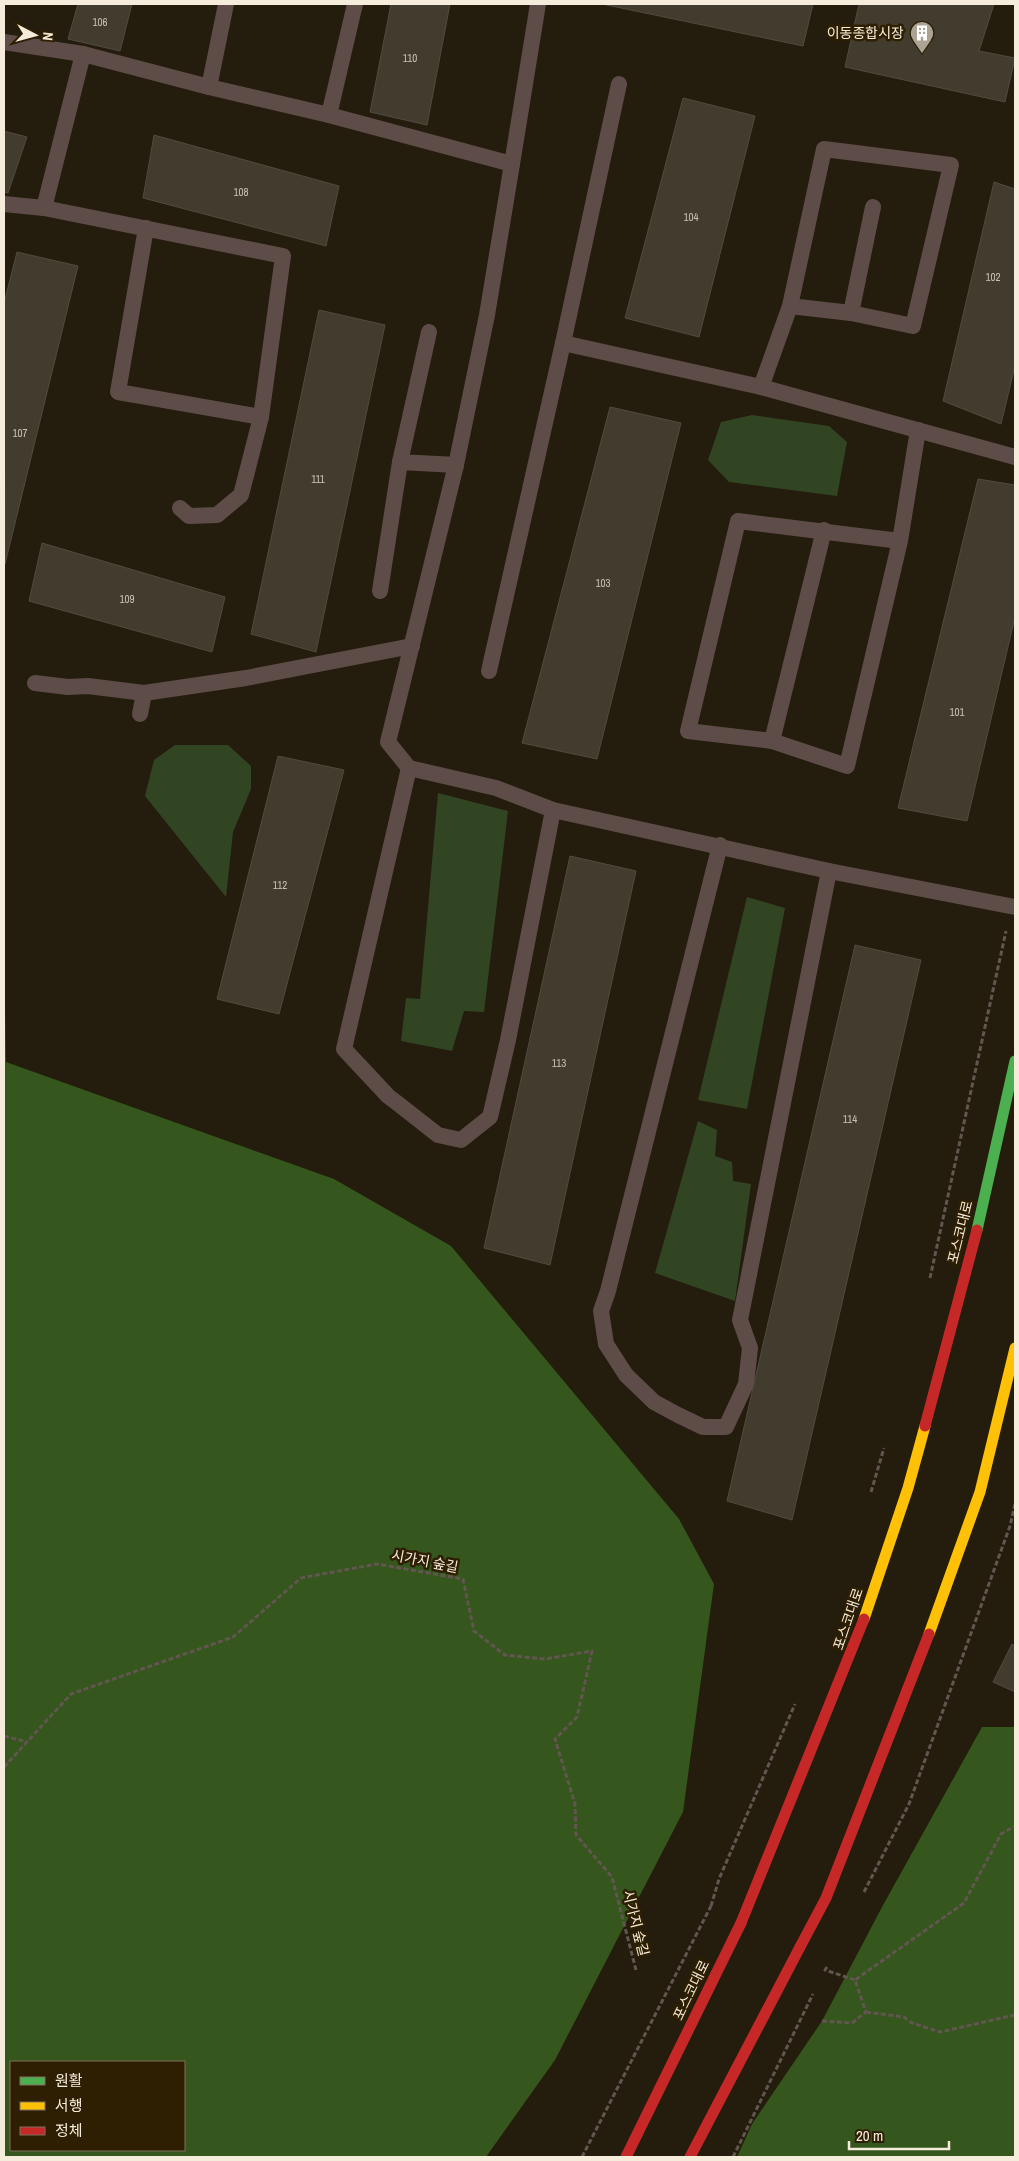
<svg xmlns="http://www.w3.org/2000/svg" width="1019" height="2161" viewBox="0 0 1019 2161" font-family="'Archivo Narrow','Noto Sans KR',sans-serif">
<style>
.green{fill:#314523}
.forest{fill:#35561c;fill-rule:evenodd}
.building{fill:#423c2f;stroke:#524a3e}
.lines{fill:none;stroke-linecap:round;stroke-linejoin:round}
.path{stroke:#625650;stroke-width:3;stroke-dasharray:5 2.5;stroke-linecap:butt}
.lane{stroke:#5e4c48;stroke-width:16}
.fast{stroke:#4caf50;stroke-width:11}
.slow{stroke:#ffc107;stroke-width:11}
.jam{stroke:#c62828;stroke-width:11}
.path-bridge{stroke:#625650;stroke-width:3;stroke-dasharray:5 2.5;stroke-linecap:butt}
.jam-bridge{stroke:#c62828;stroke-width:11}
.labels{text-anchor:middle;stroke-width:5;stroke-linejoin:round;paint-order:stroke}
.number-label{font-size:11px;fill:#c9c0b1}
.poi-label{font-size:14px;fill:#f6ecdc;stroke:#2e1f03;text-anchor:end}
.street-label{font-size:14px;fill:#f6ecdc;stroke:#2e1f03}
</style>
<rect width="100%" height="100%" fill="#241c0d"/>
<g class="green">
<path d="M752 415 829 426 847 442 837 496 729 482 708 460 721 422Z"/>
<path d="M175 745H228L251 766V789L233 832 226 897 145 796 154 760Z"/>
<path d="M438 793 508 811 484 1012 464 1011 452 1051 401 1041 406 998 420 999Z"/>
<path d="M747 897 785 908 747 1109 698 1100Z"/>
<path d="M698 1121 717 1130 715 1156 732 1162 733 1181 751 1184 735 1301 655 1273Z"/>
</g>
<g class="forest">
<path d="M4 954 6 1062 334 1179 451 1246 679 1519 714 1584 683 1812 555 2060 486 2157H4ZM11 2062H184V2150H11Z"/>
<path d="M982 1727H1015V2157H737L752 2124 822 2021 882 1907Z"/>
</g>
<g class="building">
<path d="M78 4H132L120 51 68 39Z"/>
<path d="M391 4H450L427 125 370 112Z"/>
<path d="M602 4H813L803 46Z"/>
<path d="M859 4H994L979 51 1015 58 1005 102 845 67Z"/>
<path d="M683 98 755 116 699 337 625 318Z"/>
<path d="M4 131 27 137 8 193 4 192Z"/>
<path d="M154 135 339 186 326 246 143 198Z"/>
<path d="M994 182 1015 189V366L1001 424 943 401Z"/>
<path d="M17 252 78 266 5 564 4 303Z"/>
<path d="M319 310 385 325 316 652 251 634Z"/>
<path d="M610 407 681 423 597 759 522 743Z"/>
<path d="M978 479 1015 485V617L967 821 898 808Z"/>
<path d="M42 543 225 597 212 652 29 601Z"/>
<path d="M278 756 344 770 279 1014 217 999Z"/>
<path d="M570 856 636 871 550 1265 484 1248Z"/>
<path d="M855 945 921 960 792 1520 727 1501Z"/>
<path d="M1012 1644 1015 1646V1692L993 1682Z"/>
</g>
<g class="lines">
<g class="path">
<path d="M930 1278 1006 931"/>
<path d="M871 1492 884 1448"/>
<path d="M4 1736 27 1742"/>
<path d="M4 1767 71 1694 233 1637 301 1578 377 1564 463 1579 474 1631 505 1655 545 1659 592 1651 577 1717 555 1739 575 1804 576 1835 612 1877 636 1970"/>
<path d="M864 1892 909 1804 1010 1526 1015 1504"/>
<path d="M711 1906 719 1879 795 1704"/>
<path d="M827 1967 825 1970 855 1980"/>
<path d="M866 2012 904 2017 912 2023 940 2032 1015 2015"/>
<path d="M822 2021 852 2023 866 2012 855 1980 964 1903 1001 1834 1015 1826"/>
</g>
<g class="lane">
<path d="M226 4 209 87 329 115 512 164 487 315 456 465 388 742 409 768 496 788 553 810 829 871 1015 907"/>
<path d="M4 42 83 54"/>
<path d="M329 115 355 4"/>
<path d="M512 164 538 4"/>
<path d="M4 204 44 208"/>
<path d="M146 228 118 392 261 417 283 256 44 208 83 54 209 87"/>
<path d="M851 313 873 207"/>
<path d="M429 332 400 462 456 465"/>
<path d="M563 343 619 84"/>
<path d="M761 387 790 306 824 149 951 165 913 326 851 313 790 306"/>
<path d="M180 508 189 516 217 515 241 495 261 417"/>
<path d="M900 541 738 521 688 731 772 741 847 766 900 541 918 430"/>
<path d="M380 591 400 462"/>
<path d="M489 671 563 343 761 387 1015 457"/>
<path d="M35 683 68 687 88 686 144 693 246 678 412 646"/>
<path d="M140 714 144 693"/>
<path d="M772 741 824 530"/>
<path d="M409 768 344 1049 388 1096 401 1106 438 1135 461 1140 490 1117 508 1040 553 810"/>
<path d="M720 845 608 1291 601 1311 606 1344 626 1375 654 1402 678 1415 703 1427H726L746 1384 750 1348 740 1320 829 871"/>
</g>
<path class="fast" d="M977 1230 1015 1061"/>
<g class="slow">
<path d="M864 1619 908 1488 925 1426"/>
<path d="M929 1634 980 1492 1015 1348"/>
</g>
<g class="jam">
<path d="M925 1426 977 1230"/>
<path d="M741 1923 864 1619"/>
<path d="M800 1947 826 1898 929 1634"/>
</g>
<g class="path-bridge">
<path d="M582 2157 711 1906"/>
<path d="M733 2157 813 1994"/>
</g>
<g class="jam-bridge">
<path d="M626 2157 741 1923"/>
<path d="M690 2157 800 1947"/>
</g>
</g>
<defs>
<g id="building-pin" transform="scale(1.25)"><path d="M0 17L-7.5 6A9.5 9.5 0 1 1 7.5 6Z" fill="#aca394" stroke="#2e1f03"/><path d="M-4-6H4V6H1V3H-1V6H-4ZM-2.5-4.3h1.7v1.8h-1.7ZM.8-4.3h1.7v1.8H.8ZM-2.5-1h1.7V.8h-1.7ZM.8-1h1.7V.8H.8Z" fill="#fff"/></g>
</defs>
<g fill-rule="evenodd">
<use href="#building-pin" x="922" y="33"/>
</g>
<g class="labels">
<g class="number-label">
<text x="100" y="26">106</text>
<text x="410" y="62">110</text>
<text x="241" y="196">108</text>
<text x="691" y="221">104</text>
<text x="993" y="281">102</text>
<text x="20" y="437">107</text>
<text x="318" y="483">111</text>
<text x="603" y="587">103</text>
<text x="127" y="603">109</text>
<text x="957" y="716">101</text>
<text x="280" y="889">112</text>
<text x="559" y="1067">113</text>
<text x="850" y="1123">114</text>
</g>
<g class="poi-label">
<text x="904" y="38">이동종합시장</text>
</g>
<g class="street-label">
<text transform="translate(960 1232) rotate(-76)" y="5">포스코대로</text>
<text transform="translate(425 1561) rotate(11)" y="5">시가지 숲길</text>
<text transform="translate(848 1619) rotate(-71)" y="5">포스코대로</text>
<text transform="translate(636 1923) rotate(76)" y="5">시가지 숲길</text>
<text transform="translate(691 1990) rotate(-64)" y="5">포스코대로</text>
</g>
</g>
<rect width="1019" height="2161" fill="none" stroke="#f6ecdc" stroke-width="10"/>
<rect x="10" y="2061" width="175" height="90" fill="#2e1f03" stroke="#7e715a"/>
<rect x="20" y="2077" width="25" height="8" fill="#4caf50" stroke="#7e715a"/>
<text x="55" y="2086" font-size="15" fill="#f6ecdc">원활</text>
<rect x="20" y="2102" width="25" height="8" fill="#ffc107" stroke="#7e715a"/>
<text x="55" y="2111" font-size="15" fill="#f6ecdc">서행</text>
<rect x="20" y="2127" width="25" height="8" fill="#c62828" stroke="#7e715a"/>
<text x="55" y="2136" font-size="15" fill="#f6ecdc">정체</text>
<g transform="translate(35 35) rotate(96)" stroke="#2e1f03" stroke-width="4" paint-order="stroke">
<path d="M0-4L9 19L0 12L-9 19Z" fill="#f6ecdc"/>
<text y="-8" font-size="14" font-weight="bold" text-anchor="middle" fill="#f6ecdc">N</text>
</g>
<path d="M849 2141v8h100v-8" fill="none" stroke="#f6ecdc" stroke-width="2.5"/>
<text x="856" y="2141" font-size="15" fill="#f6ecdc" stroke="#2e1f03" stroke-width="4" paint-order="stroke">20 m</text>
</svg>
